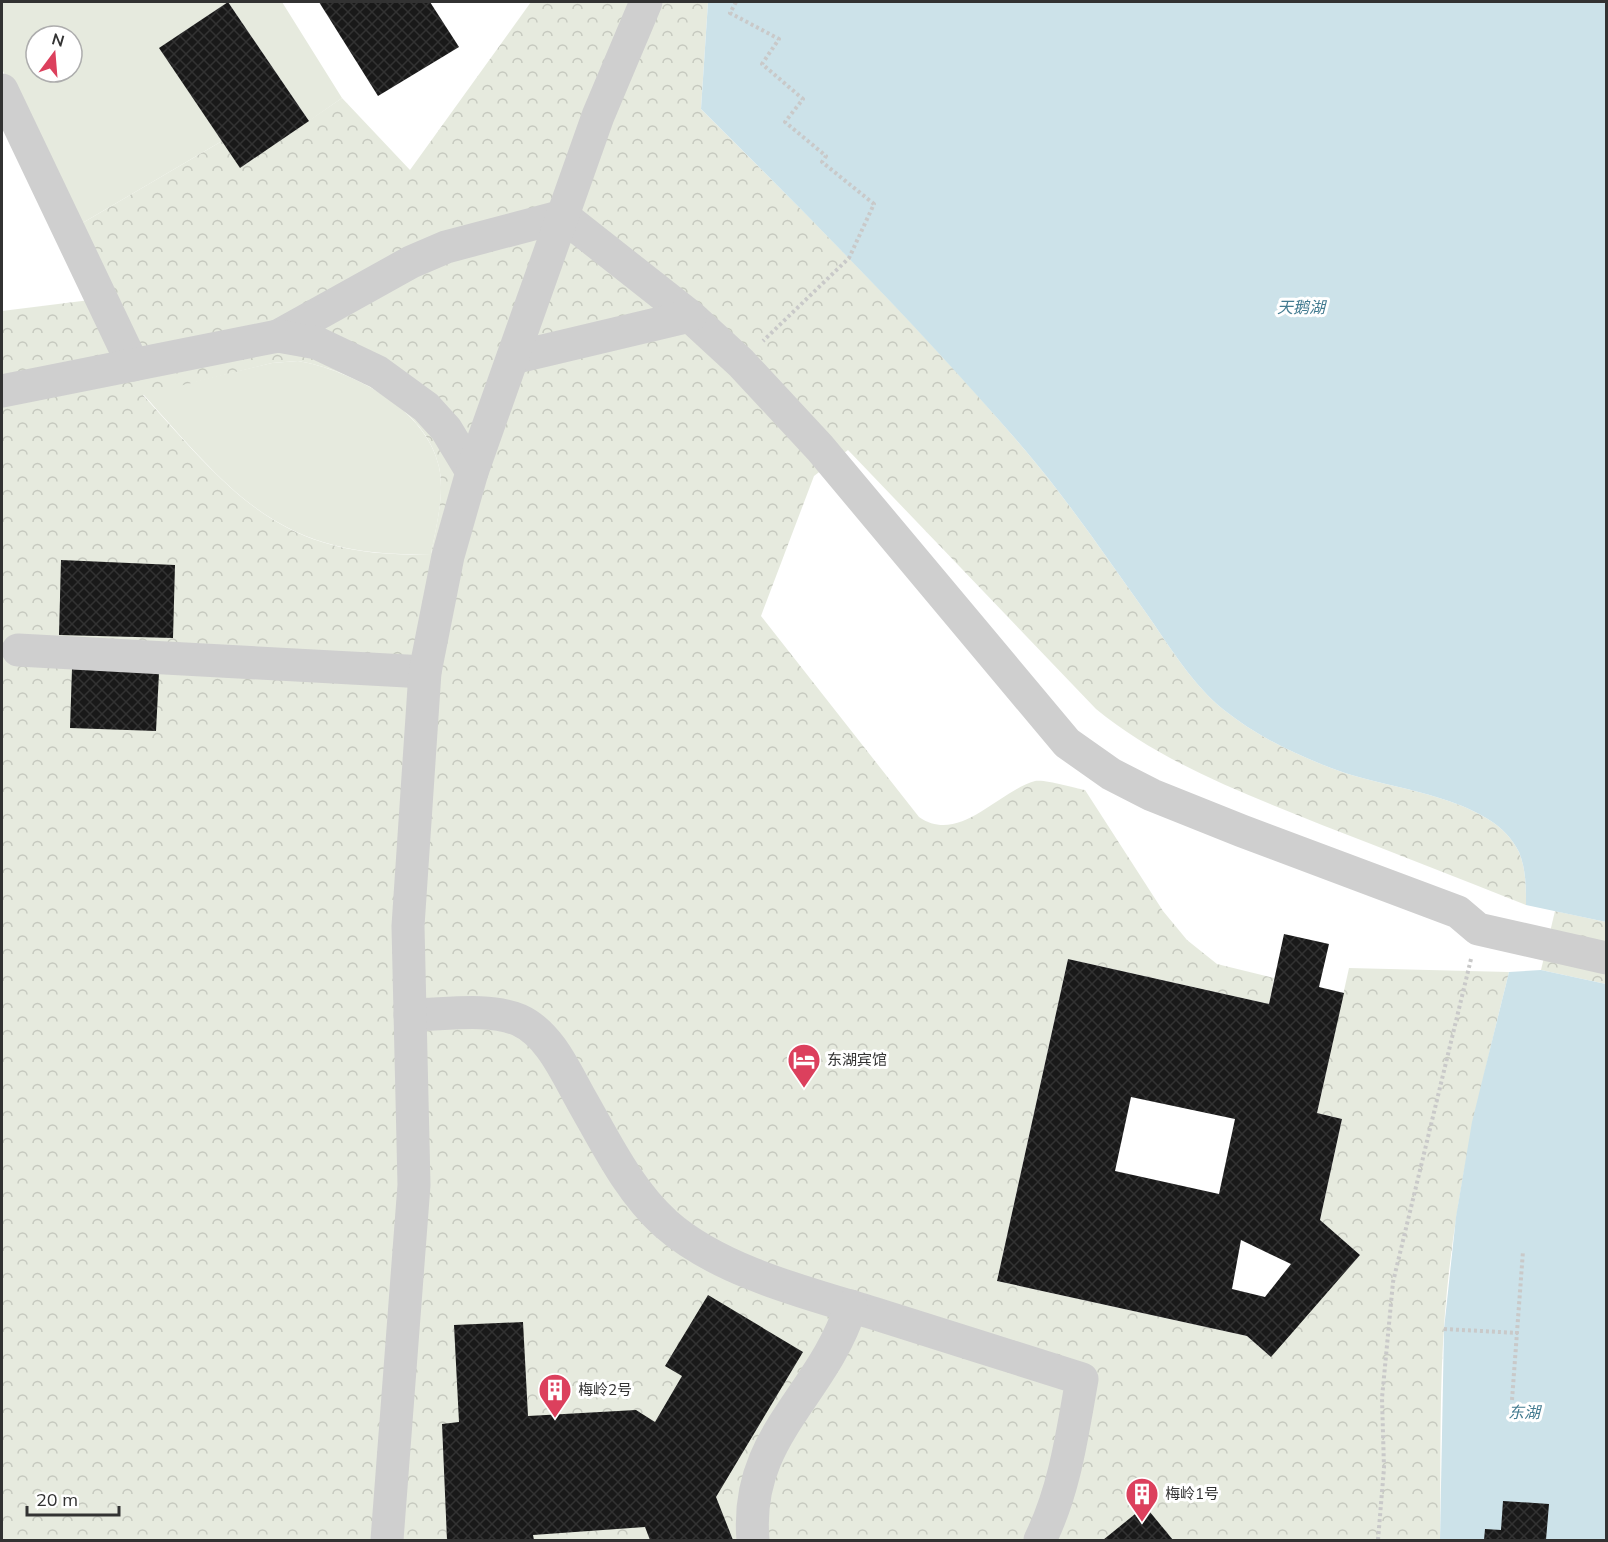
<svg xmlns="http://www.w3.org/2000/svg" width="1608" height="1542" viewBox="0 0 1608 1542" font-family="Mulish,'Noto Sans SC',sans-serif">
<style>
.green{fill:#e6eade;fill-rule:evenodd}
.forest{fill:url(#forest-crowns);fill-rule:evenodd}
.water{fill:#cce2e9}
.building{fill:url(#building-cross-hatch);fill-rule:evenodd}
.lines{fill:none;stroke-linecap:round;stroke-linejoin:round}
.path{stroke:#c9c9c9;stroke-width:4;stroke-dasharray:3 3;stroke-linecap:butt}
.minor{stroke:#cfcfcf;stroke-width:33}
.labels{text-anchor:middle;stroke-width:6;stroke-linejoin:round;paint-order:stroke}
.poi-label{font-size:15px;fill:#323232;stroke:#fff;text-anchor:start}
.water-label{font-size:16px;font-style:italic;fill:#437b90;stroke:#fff}
</style>
<defs>
<pattern id="forest-crowns" width="20" height="18" patternUnits="userSpaceOnUse" patternTransform="scale(1.5)"><rect width="20" height="18" fill="#e6eade"/><path d="M2 6a3 3 0 1 1 6 0M12 15a3 3 0 1 1 6 0" fill="none" stroke="#c6c9bf"/></pattern>
<pattern id="building-cross-hatch" width="8" height="8" patternUnits="userSpaceOnUse" patternTransform="scale(1.5)"><rect width="8" height="8" fill="#191919"/><path d="M0 0l8 8M0 8l8-8" fill="none" stroke="#323232"/></pattern>
</defs>
<rect width="100%" height="100%" fill="#fff"/>
<g class="green">
<path d="M2 2H282L342 98 309 121 228 2 160 48 222 141 79 225 2 69ZM36 36H72V72H36Z"/>
<path d="M298 361C351 370 427 409 439 467 445 495 436 527 431 554 281 559 235 497 143 394L272 363Z"/>
</g>
<g class="forest">
<path d="M531 2H708L701 109C812 220 924 331 1025 450 1070 503 1109 561 1149 617 1172 650 1193 685 1224 710 1259 738 1302 758 1345 773 1396 790 1494 798 1519 852 1526 869 1526 887 1526 905 1458 878 1390 851 1322 825 1243 793 1162 763 1096 709L848 450 814 476 761 616 919 817C959 845 997 792 1035 781 1045 779 1074 788 1085 790L1163 911 1187 940 1217 964 1274 978 1269 1004 1068 959 997 1281 1247 1336 1270 1356 1360 1255 1320 1220 1342 1119 1317 1113 1349 968 1509 972C1481 1085 1454 1197 1445 1313 1439 1388 1441 1465 1440 1540H2V311L114 297 79 225 222 141 241 167 342 98 410 170ZM298 361C351 370 427 408 439 467 445 494 436 526 431 554 282 560 235 497 143 395L272 363Z"/>
<path d="M1555 911 1606 922V984L1541 970Z"/>
</g>
<g class="water">
<path d="M708 2H1606V922L1526 905C1526 887 1526 869 1519 852 1494 798 1396 790 1345 773 1302 758 1259 738 1224 710 1193 685 1172 650 1149 617 1109 561 1070 503 1025 450 923 331 812 220 701 109Z"/>
<path d="M1541 970 1606 984V1540H1440L1444 1329 1456 1217 1472 1122 1509 972Z"/>
</g>
<g class="building">
<path d="M228 2 309 121 240 168 159 48Z"/>
<path d="M319 2H430L459 47 378 96Z"/>
<path d="M61 560 175 565 173 638 59 635Z"/>
<path d="M72 669 159 673 156 731 70 728Z"/>
<path d="M1284 934 1329 944 1319 987 1344 993 1317 1113 1342 1119 1320 1220 1360 1255 1271 1357 1247 1336 997 1281 1068 959 1269 1004ZM1131 1097 1235 1119 1219 1194 1115 1171ZM1241 1240 1291 1264 1265 1297 1232 1289Z"/>
<path d="M708 1295 803 1352 716 1497 733 1540H650L645 1527 533 1535 534 1540H447L442 1424 459 1422 454 1325 523 1322 528 1416 636 1410 655 1422 682 1376 665 1366Z"/>
<path d="M1503 1501 1549 1504 1546 1540H1484L1485 1529 1501 1530Z"/>
<path d="M1145 1506 1173 1540H1103Z"/>
</g>
<g class="lines">
<g class="path">
<path d="M736 2 730 13 779 39 762 64 803 99 785 122 826 156 822 162 874 204 849 258 763 341"/>
<path d="M1444 1329 1518 1333"/>
<path d="M1512 1400 1523 1251"/>
<path d="M1378 1540 1384 1468 1382 1398 1393 1282 1471 959"/>
</g>
<g class="minor">
<path d="M2 90 133 365"/>
<path d="M278 336 411 262 446 247 563 216 690 316 741 363 820 448 1067 743 1111 774 1152 795 1242 831 1458 912 1478 929 1606 958"/>
<path d="M513 358 690 316"/>
<path d="M2 391 278 336 317 343 378 372 426 407 446 429 472 472"/>
<path d="M18 650 425 672"/>
<path d="M410 1015C444 1015 487 1007 519 1020 550 1034 566 1073 582 1101 606 1143 629 1191 666 1224 719 1271 807 1293 873 1313 943 1335 1012 1357 1082 1379 1072 1435 1065 1489 1040 1540"/>
<path d="M387 1540 414 1185 408 926 425 672 448 556 472 472 598 116 646 2"/>
<path d="M753 1540C744 1436 822 1397 851 1306"/>
</g>
</g>
<defs>
<g id="hotel-pin" transform="scale(1.725)"><path d="M0 17L-7.5 6A9.5 9.5 0 1 1 7.5 6Z" fill="#dc405d" stroke="#fff"/><path d="M-6-4.5h1.5V1H6V5H4.5V3h-9V5H-6ZM-4 0a1.8 1.8 0 1 1 3.6 0ZM.5 0V-2.5h3Q6-2.5 6 0Z" fill="#fff"/></g>
<g id="building-pin" transform="scale(1.725)"><path d="M0 17L-7.5 6A9.5 9.5 0 1 1 7.5 6Z" fill="#dc405d" stroke="#fff"/><path d="M-4-6H4V6H1V3H-1V6H-4ZM-2.5-4.3h1.7v1.8h-1.7ZM.8-4.3h1.7v1.8H.8ZM-2.5-1h1.7V.8h-1.7ZM.8-1h1.7V.8H.8Z" fill="#fff"/></g>
</defs>
<g fill-rule="evenodd">
<use href="#hotel-pin" x="804" y="1060"/>
<use href="#building-pin" x="555" y="1390"/>
<use href="#building-pin" x="1142" y="1494"/>
</g>
<g class="labels">
<g class="poi-label">
<text x="827" y="1065">东湖宾馆</text>
<text x="578" y="1395">梅岭2号</text>
<text x="1165" y="1499">梅岭1号</text>
</g>
<g class="water-label">
<text x="1301" y="313">天鹅湖</text>
<text x="1524" y="1418">东湖</text>
</g>
</g>
<rect width="1608" height="1542" fill="none" stroke="#323232" stroke-width="6"/>
<g transform="translate(54 54) rotate(16)"><circle r="28" fill="#ffffff" stroke="#adadad" stroke-width="1.5"/>
<path d="M0-4.5L10 22L0 15L-10 22Z" fill="#dc405d"/>
<text y="-9" font-size="16" font-weight="bold" text-anchor="middle" fill="#323232">N</text>
</g>
<path d="M27 1506v9h92v-9" fill="none" stroke="#323232" stroke-width="3"/>
<text x="36" y="1506" font-size="18" fill="#323232" stroke="#ffffff" stroke-width="4.5" paint-order="stroke">20 m</text>
</svg>
